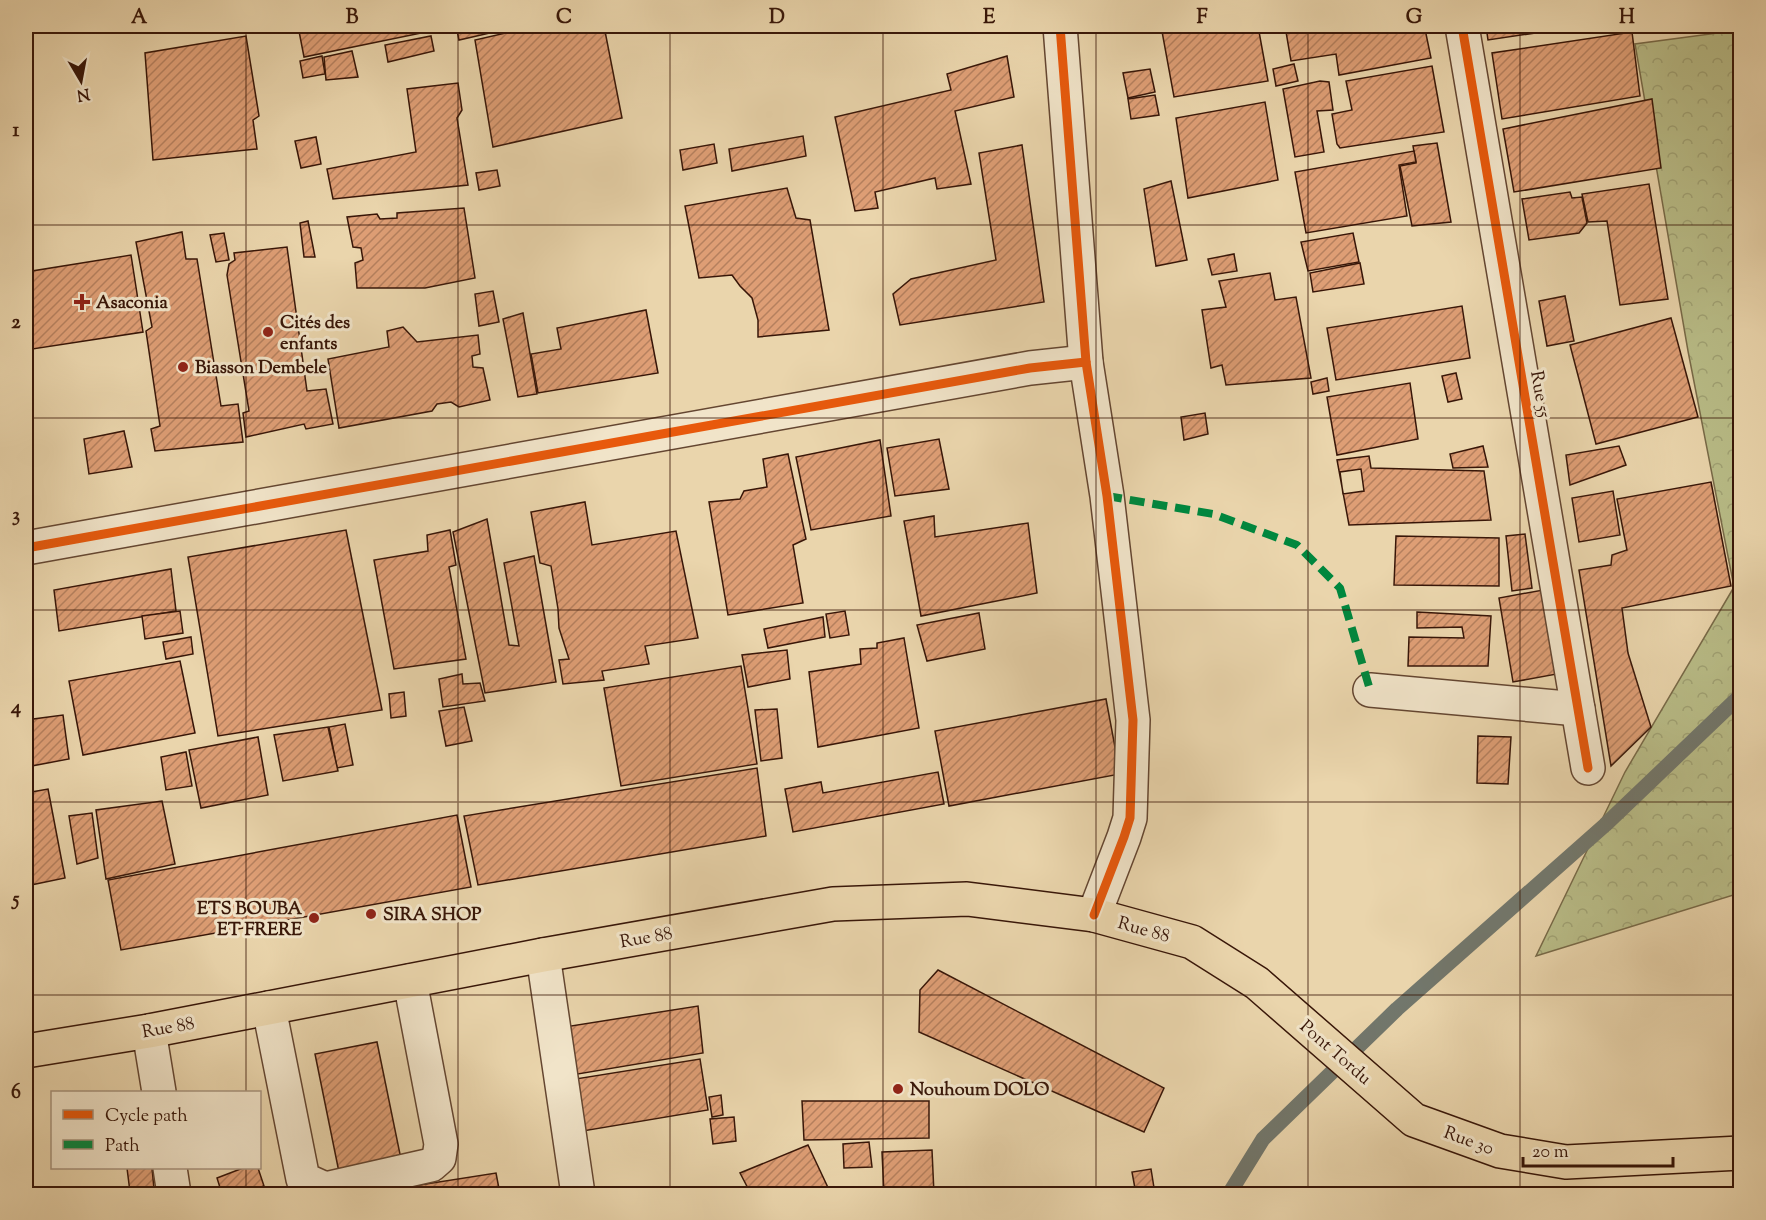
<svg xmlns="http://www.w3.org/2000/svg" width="1766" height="1220" viewBox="0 0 1766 1220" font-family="'Sorts Mill Goudy',serif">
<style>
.forest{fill:url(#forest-crowns);stroke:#786a48;stroke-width:1.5}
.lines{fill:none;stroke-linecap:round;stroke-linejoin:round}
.stream{stroke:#72776c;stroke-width:15}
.building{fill:url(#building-hatch);stroke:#381608;stroke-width:1.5;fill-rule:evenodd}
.minor-casing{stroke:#644631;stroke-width:36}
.major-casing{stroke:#381608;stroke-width:36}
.minor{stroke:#f1e4c9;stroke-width:33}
.major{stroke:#ead5ac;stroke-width:33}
.quiet{stroke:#00873e;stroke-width:8;stroke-dasharray:15 8;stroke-linecap:butt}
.cycleway-casing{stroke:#f1e4c9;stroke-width:13}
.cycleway{stroke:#e8590c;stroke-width:9}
.grid{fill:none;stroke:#381608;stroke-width:1.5;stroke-opacity:0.55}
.poi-dot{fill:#8f2418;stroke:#f1e4c9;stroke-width:2}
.labels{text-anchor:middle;stroke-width:6;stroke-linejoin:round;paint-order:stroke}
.poi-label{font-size:18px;font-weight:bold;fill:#381608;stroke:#f1e4c9;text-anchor:start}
.street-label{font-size:18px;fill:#381608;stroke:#f1e4c9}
.neatline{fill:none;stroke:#381608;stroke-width:2}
.grid-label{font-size:20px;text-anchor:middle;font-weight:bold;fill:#381608}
</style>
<defs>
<pattern id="forest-crowns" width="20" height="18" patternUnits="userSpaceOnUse" patternTransform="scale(1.5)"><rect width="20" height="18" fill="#b9bd88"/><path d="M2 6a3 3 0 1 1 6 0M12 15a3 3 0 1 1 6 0" fill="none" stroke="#a0a274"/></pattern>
<pattern id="building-hatch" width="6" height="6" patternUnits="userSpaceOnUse" patternTransform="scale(1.5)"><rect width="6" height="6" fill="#de9e75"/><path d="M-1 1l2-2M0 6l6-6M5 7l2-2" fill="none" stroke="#b5805e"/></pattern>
</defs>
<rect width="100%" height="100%" fill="#ead5ac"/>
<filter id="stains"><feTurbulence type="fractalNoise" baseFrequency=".00333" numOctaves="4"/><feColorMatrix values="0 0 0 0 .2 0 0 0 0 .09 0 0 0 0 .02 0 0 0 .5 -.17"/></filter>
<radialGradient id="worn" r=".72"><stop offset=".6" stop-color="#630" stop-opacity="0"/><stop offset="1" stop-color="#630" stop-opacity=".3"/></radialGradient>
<path class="forest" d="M1740 30V893L1536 956 1625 772 1734 587 1688 351 1635 44Z"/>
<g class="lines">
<path class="stream" d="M1229 1194 1263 1139 1397 1009 1605 825 1740 696"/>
</g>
<g class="building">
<path d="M298 26H435L436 30 304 57Z"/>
<path d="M456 26H489L490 33 459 40Z"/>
<path d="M536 26H604L622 118 493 147 475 40Z"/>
<path d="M1161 26H1258L1268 81 1174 97Z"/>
<path d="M1285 26H1414L1416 33 1425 29 1431 58 1339 75 1336 54 1291 61Z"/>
<path d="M1486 26H1582L1488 40Z"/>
<path d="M1632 32 1640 96 1502 119 1492 53Z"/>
<path d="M246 36 259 116 253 120 257 149 153 160 145 53Z"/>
<path d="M431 36 434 51 388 62 385 45Z"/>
<path d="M352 51 358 77 326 80 324 57Z"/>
<path d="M322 56 325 74 303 78 300 61Z"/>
<path d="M1007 56 1014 97 955 111 971 184 937 189 935 178 875 192 878 208 855 211 835 117 951 90 947 74Z"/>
<path d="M1294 64 1298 81 1276 86 1273 69Z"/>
<path d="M1432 66 1444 132 1340 148 1337 144 1332 114 1352 110 1346 81Z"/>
<path d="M1150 69 1155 92 1128 98 1123 73Z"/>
<path d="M1320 81 1329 82 1333 110 1317 111 1324 152 1295 157 1283 89Z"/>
<path d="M458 83 462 110 457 118 468 185 333 199 327 169 416 152 407 89Z"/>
<path d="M1155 95 1159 115 1131 119 1128 99Z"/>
<path d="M1652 99 1661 168 1514 192 1503 129Z"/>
<path d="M1265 102 1278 180 1188 198 1176 118Z"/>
<path d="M803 136 806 156 732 171 729 149Z"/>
<path d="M316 137 321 164 301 168 295 141Z"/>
<path d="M1437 143 1451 222 1412 226 1400 166 1416 163 1413 146Z"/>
<path d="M714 144 717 163 683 170 680 150Z"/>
<path d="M1022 145 1044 302 900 325 893 294 911 279 996 260 979 153Z"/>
<path d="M1414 151 1416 162 1399 165 1407 216 1306 233 1295 172Z"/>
<path d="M497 170 500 186 479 190 476 173Z"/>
<path d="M1171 181 1187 260 1156 266 1144 189Z"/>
<path d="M1649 184 1668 299 1620 305 1607 221 1588 222 1582 194Z"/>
<path d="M787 188 796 218 810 220 829 330 758 337V320L752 298 740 286 732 275 699 278 685 206Z"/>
<path d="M1570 192 1572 198 1582 197 1587 223 1579 233 1529 240 1522 199Z"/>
<path d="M464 208 475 278 425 288H357L355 263 363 260 361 248 353 247 347 217 377 214 380 219 397 218V213Z"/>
<path d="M308 221 315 257H304L300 223Z"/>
<path d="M182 232 186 259H197L221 406 238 404 243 442 155 451 151 429 160 426 146 331 152 327 136 242Z"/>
<path d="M224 233 229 260 216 262 210 235Z"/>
<path d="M1353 233 1359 262 1308 271 1301 242Z"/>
<path d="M287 247 307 391 326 389 333 424 306 429 304 424 246 437 243 413 249 411 227 275 229 264 235 260 234 253Z"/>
<path d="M1234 254 1237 271 1212 275 1208 259Z"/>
<path d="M131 255 143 332 26 350V272Z"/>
<path d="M1360 263 1364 284 1313 292 1310 273Z"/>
<path d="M1270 273 1275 300 1296 297 1311 378 1226 385 1222 365 1211 368 1202 310 1226 307 1219 281Z"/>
<path d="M493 291 499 322 479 326 475 294Z"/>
<path d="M1565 296 1574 341 1547 346 1539 301Z"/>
<path d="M1462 306 1470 358 1336 380 1327 328Z"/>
<path d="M646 310 658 373 538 393 531 354 561 349 557 328Z"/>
<path d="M523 313 537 394 518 397 503 319Z"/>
<path d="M1671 318 1698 417 1596 444 1570 345Z"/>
<path d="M403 327 417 342 478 335 480 354 472 356 473 367 483 368 490 400 459 407 451 402 437 404 432 411 339 428 328 359 389 347 387 331Z"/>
<path d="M1456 373 1462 399 1448 402 1442 376Z"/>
<path d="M1327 378 1329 391 1313 394 1311 382Z"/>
<path d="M1410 383 1418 439 1337 455 1327 397Z"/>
<path d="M1205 413 1208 434 1184 440 1181 417Z"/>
<path d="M124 431 132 467 89 474 84 439Z"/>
<path d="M939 439 949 489 895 496 887 448Z"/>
<path d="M880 440 891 516 811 530 796 457Z"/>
<path d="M1483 446 1488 467 1453 468 1450 454Z"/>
<path d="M1619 446 1626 465 1570 485 1566 455Z"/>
<path d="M788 454 806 539 793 545 803 603 728 615 709 502 740 499 744 491 767 487 763 459Z"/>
<path d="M1369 456 1371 468 1484 471 1491 520 1349 525 1337 460ZM1361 469 1364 491 1343 494 1340 472Z"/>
<path d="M1711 482 1731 586 1622 608 1628 653 1651 727 1611 766 1579 570 1611 565 1612 555 1627 550 1617 499Z"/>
<path d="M1613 491 1620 535 1579 542 1572 498Z"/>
<path d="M585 502 592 545 676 531 698 638 645 646 649 664 602 671 604 680 563 684 559 660 569 659 559 628 558 609 551 566 540 563 531 512Z"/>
<path d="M934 516 935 537 1028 523 1037 593 921 616 904 521Z"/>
<path d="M487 519 509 645 519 646 504 563 534 556 556 682 485 693 453 532Z"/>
<path d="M346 530 382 710 218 736 188 557Z"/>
<path d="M450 530 456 565 449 567 466 659 394 669 374 560 428 551 427 535Z"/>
<path d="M1525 534 1532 588 1512 591 1506 536Z"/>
<path d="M1396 536 1499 538V586L1394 585Z"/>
<path d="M171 569 176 611 59 631 54 590Z"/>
<path d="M1543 590 1557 674 1513 682 1499 598Z"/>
<path d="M180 611 183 633 145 639 142 616Z"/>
<path d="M845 611 849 635 830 638 826 614Z"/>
<path d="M1417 612 1491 616 1488 666H1408L1409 637 1464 638 1462 627 1417 628Z"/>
<path d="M979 613 985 649 927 661 917 625Z"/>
<path d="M823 617 825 637 768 648 764 629Z"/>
<path d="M191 637 193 654 166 659 163 642Z"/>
<path d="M904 638 919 728 818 747 809 672 861 664 860 649 877 648V643Z"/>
<path d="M787 650 790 679 748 687 742 655Z"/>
<path d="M180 661 195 733 83 755 69 681Z"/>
<path d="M741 666 757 764 621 786 604 688Z"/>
<path d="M462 674 463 684 480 683 485 701 443 707 439 679Z"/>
<path d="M404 692 406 716 391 718 389 694Z"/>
<path d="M1106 699 1120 774 949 806 935 731Z"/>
<path d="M464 707 472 741 446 746 439 711Z"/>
<path d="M777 709 782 758 761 761 755 710Z"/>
<path d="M63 715 69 759 26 767V720Z"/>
<path d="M345 724 353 765 337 768 329 727Z"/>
<path d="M328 727 338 771 283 781 274 735Z"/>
<path d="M1478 736 1511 737 1508 784 1477 783Z"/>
<path d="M258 737 268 795 201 808 189 750Z"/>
<path d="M186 752 192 786 166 790 161 757Z"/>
<path d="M757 768 766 836 478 885 464 816Z"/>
<path d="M938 772 944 804 793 832 785 789 821 782 823 793Z"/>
<path d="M48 789 65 878 26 886V793Z"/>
<path d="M162 801 175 864 106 879 96 810Z"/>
<path d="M92 813 98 858 77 864 69 816Z"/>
<path d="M457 815 471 887 121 950 108 880Z"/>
<path d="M938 970 1164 1088 1144 1132 919 1032 920 990Z"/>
<path d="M698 1006 703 1053 566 1076 558 1028Z"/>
<path d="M377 1042 402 1164 340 1177 315 1054Z"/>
<path d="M700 1059 708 1110 577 1132 569 1080Z"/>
<path d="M721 1095 723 1115 712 1117 709 1097Z"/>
<path d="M802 1101H929V1138L804 1140Z"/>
<path d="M734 1117 736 1141 713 1144 710 1119Z"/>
<path d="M869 1142 872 1167 844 1168 843 1144Z"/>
<path d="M808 1145 831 1194H751L740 1173Z"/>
<path d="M932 1150 934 1194H884L882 1152Z"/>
<path d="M127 1168H152L154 1189 130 1192Z"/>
<path d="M243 1168H258L264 1186 239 1194H222L217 1178Z"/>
<path d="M1151 1169 1155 1194H1136L1132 1172Z"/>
<path d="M496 1173 500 1194H362Z"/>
<path d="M1134 1188 1135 1194H1108V1192Z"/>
</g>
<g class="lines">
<g class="minor-casing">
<g id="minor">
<path d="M1060 26 1086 362 1107 496 1133 720 1130 818 1124 837 1094 915"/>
<path d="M1462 26 1588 768"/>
<path d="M26 548 1030 368 1086 362"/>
<path d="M1370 690 1578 709"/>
<path d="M543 955 578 1194"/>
<path d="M269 1008 303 1179 325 1189 431 1165 439 1158 441 1144 410 981"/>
<path d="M149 1031 159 1092"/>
<path d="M170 1168 174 1194"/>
</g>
</g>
<g class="major-casing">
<path id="major" d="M26 1051 149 1031 543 955 833 904 967 899 1094 915 1192 942 1257 983 1414 1120 1500 1151 1566 1162 1740 1153"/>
</g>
<use href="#minor" class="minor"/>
<use href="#major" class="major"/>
<path class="quiet" d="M1107 496 1213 514 1297 545 1340 588 1370 690"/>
<g class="cycleway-casing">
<g id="cycleway">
<path d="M1060 26 1086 362 1107 496 1133 720 1130 818 1124 837 1094 915"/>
<path d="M1462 26 1588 768"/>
<path d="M26 548 1030 368 1086 362"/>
</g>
</g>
<use href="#cycleway" class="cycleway"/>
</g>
<path class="grid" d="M246 26V1092M458 26V1194M670 26V1194M883 26V1194M1096 26V1194M1308 26V1194M1520 26V1194M26 225H1740M26 418H1740M26 610H1740M26 802H1740M26 995H1740M246 1168V1194"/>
<g class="poi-dot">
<path d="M79 293h6v6h6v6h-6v6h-6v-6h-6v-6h6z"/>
<circle cx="268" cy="332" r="6"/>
<circle cx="183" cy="367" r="6"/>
<circle cx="371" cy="914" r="6"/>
<circle cx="314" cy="918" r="6"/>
<circle cx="898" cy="1089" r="6"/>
</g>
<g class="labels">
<g class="poi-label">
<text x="96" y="308">Asaconia</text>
<text x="280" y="328">Cités des<tspan x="280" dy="21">enfants</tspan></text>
<text x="195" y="373">Biasson Dembele</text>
<text x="302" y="914" text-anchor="end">ETS BOUBA<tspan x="302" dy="21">ET FRERE</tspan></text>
<text x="383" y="920">SIRA SHOP</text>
<text x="910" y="1095">Nouhoum DOLO</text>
</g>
<g class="street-label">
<text transform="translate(1541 394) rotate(80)" y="6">Rue 55</text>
<text transform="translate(1144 929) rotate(16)" y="6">Rue 88</text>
<text transform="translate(646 937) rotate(-10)" y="6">Rue 88</text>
<text transform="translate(168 1027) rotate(-10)" y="6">Rue 88</text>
<text transform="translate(1336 1052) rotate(41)" y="6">Pont Tordu</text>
<text transform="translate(1469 1140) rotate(20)" y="6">Rue 30</text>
</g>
</g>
<rect width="1766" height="1220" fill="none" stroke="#ead5ac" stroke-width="66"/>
<rect x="51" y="1091" width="210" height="78" fill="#f1e4c9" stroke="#a7927c" stroke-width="1.5"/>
<rect x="63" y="1110" width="30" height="9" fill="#e8590c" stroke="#a7927c" stroke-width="1.5"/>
<text x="105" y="1121" font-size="18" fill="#381608">Cycle path</text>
<rect x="63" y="1140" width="30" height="9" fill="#00873e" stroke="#a7927c" stroke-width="1.5"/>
<text x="105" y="1151" font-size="18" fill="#381608">Path</text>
<g transform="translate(81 81) rotate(170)" stroke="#f1e4c9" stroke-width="4.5" paint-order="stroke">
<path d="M0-4.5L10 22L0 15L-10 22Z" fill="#381608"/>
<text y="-9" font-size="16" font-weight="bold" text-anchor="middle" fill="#381608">N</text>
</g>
<path d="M1523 1157v9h150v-9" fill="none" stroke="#381608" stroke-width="3"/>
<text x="1532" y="1157" font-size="18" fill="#381608" stroke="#f1e4c9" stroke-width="4.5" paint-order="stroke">20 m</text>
<rect x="33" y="33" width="1700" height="1154" class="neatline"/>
<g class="grid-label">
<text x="139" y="23">A</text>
<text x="352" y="23">B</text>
<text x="564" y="23">C</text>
<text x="777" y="23">D</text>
<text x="989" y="23">E</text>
<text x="1202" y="23">F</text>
<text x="1414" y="23">G</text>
<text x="1627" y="23">H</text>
<text x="16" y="136">1</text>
<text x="16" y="328">2</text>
<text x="16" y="521">3</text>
<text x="16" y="713">4</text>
<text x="16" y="905">5</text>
<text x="16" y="1098">6</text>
</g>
<rect width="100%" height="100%" filter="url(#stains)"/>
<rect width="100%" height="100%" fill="url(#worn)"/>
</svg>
